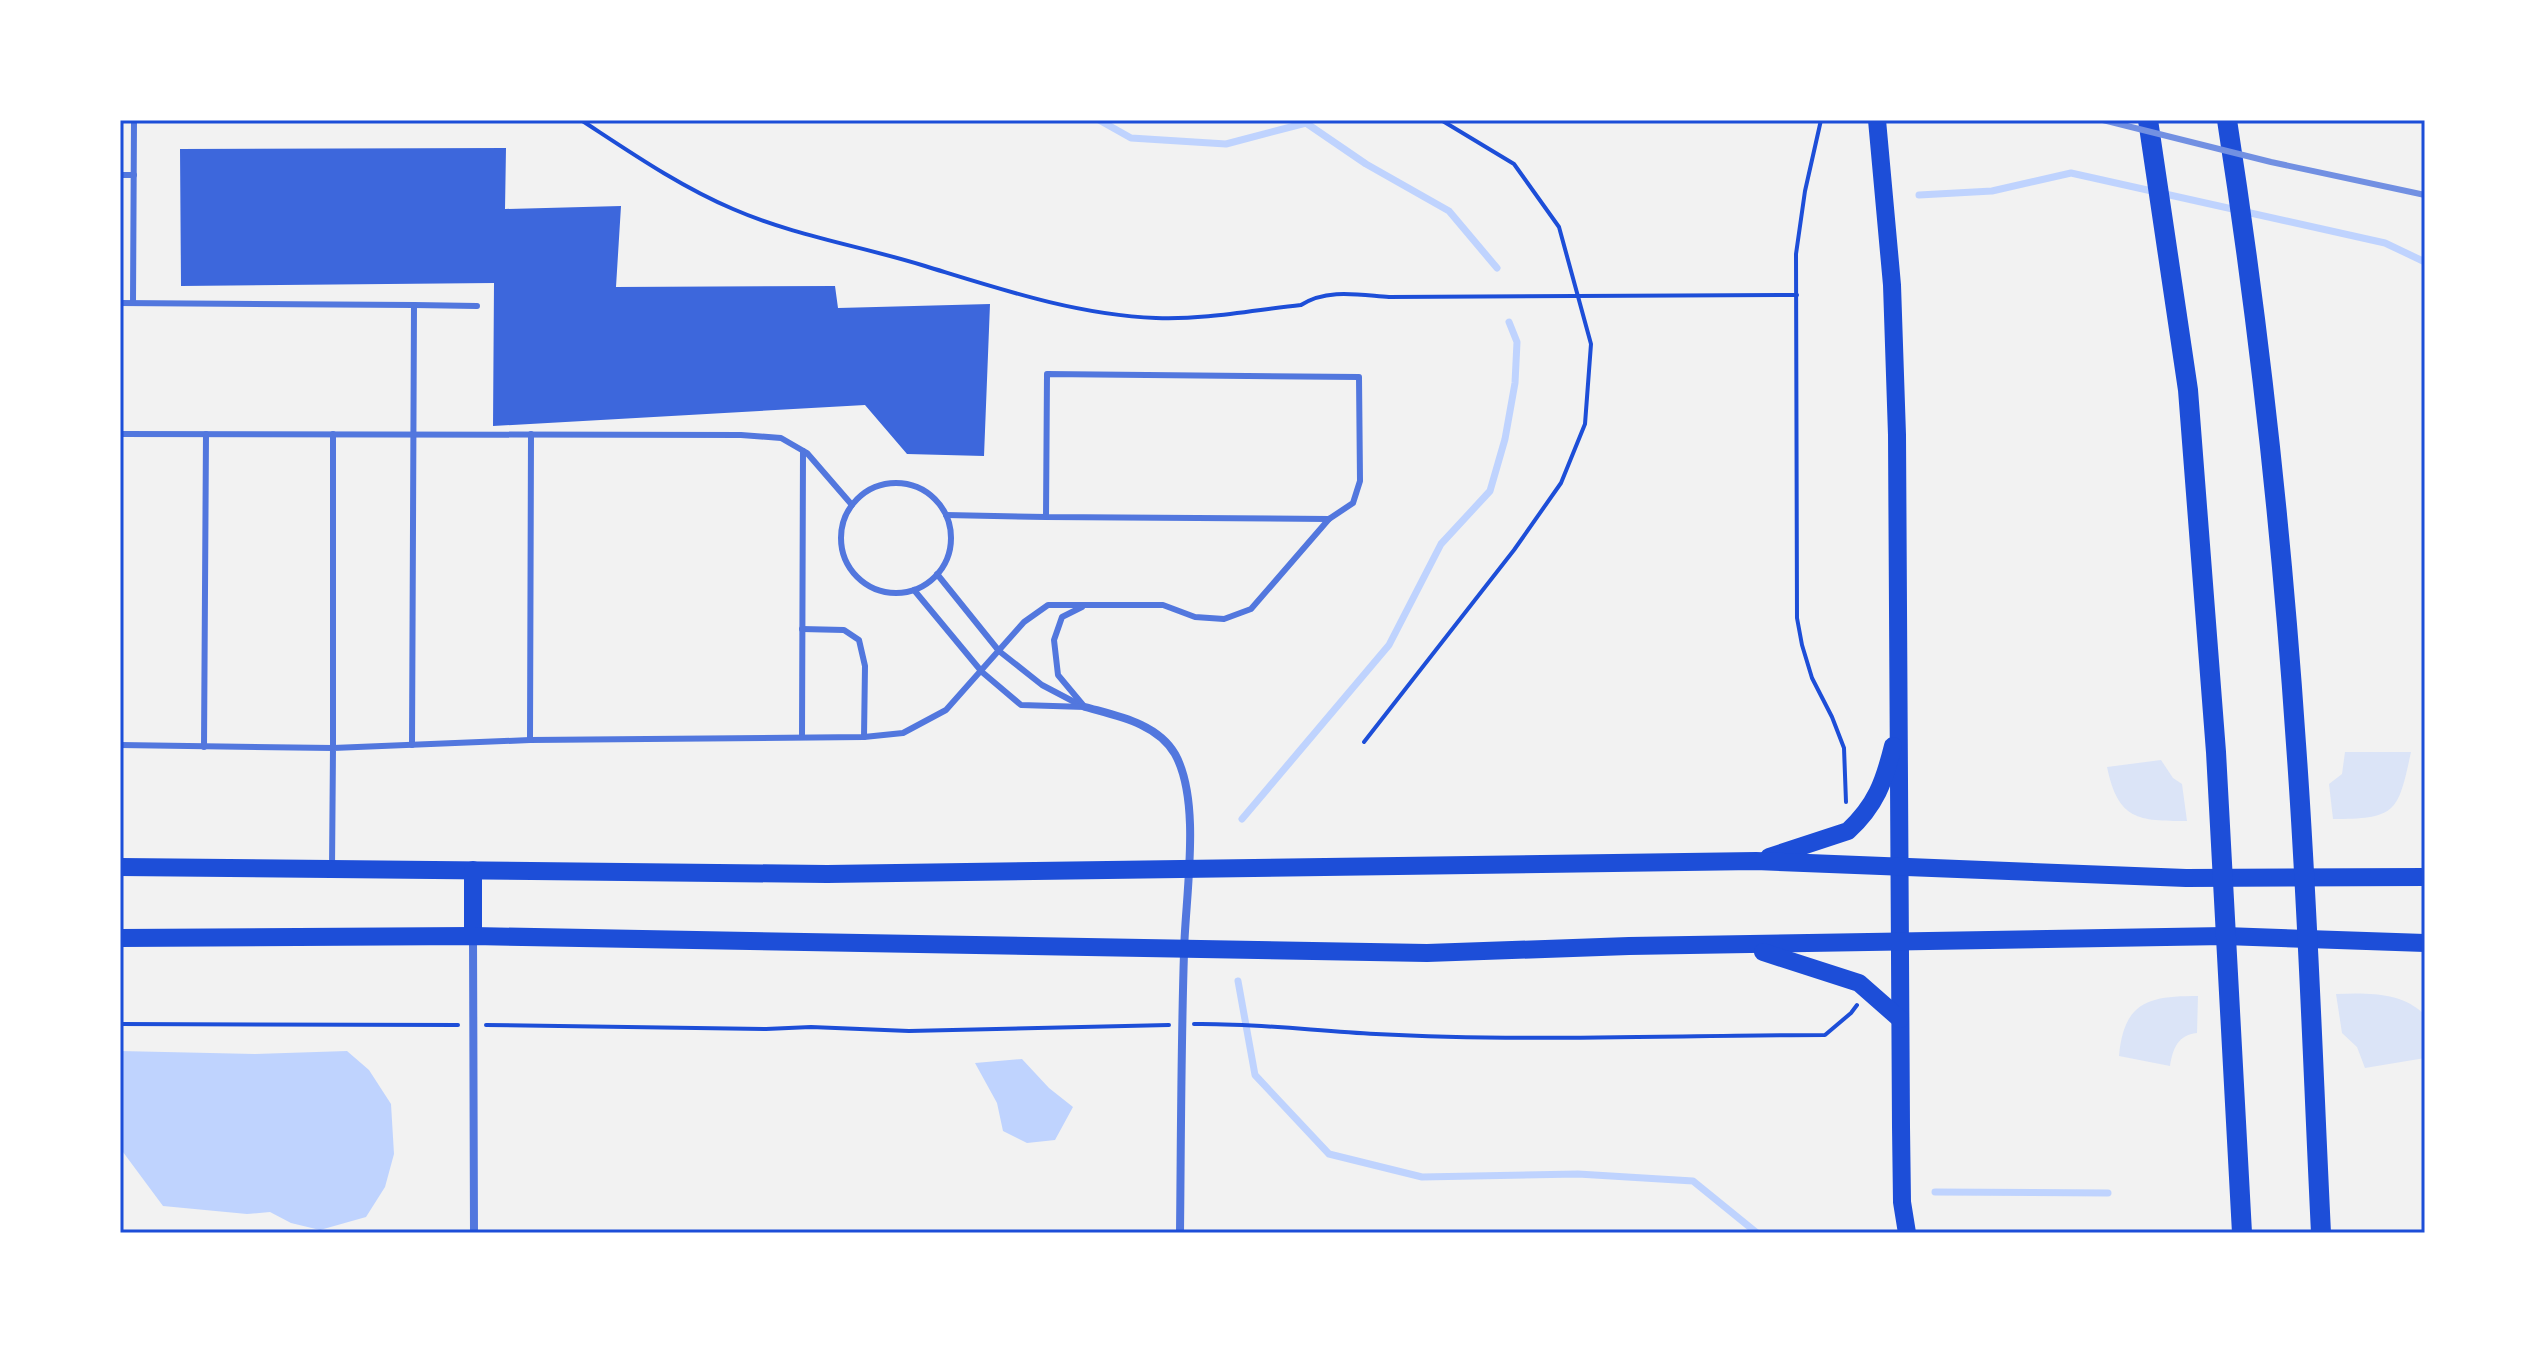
<svg xmlns="http://www.w3.org/2000/svg" width="2545" height="1353" viewBox="0 0 2545 1353" font-family="Cabin,sans-serif">
<style>
.green{fill:#dbe4f7}
.water{fill:#bfd3fe}
.lines{fill:none;stroke-linecap:round;stroke-linejoin:round}
.stream{stroke:#bfd3fe;stroke-width:7}
.building{fill:#3d67dc}
.path{stroke:#1d4ed8;stroke-width:4}
.service{stroke:#5277de;stroke-width:6}
.minor{stroke:#5277de;stroke-width:8}
.primary{stroke:#1d4ed8;stroke-width:18}
.motorway{stroke:#1d4ed8;stroke-width:20}
.rail{stroke:#7290e2;stroke-width:6}
.neatline{fill:none;stroke:#1d4ed8;stroke-width:3}
</style>
<rect width="100%" height="100%" fill="#f2f2f2"/>
<g class="green">
<path d="M2345 752H2411C2398 812 2397 819 2333 819L2329 784 2342 774Z"/>
<path d="M2161 760 2173 778 2182 784 2187 821C2138 821 2118 820 2107 767Z"/>
<path d="M2336 994C2368 993 2402 992 2425 1015V1058L2365 1068 2357 1047 2342 1033Z"/>
<path d="M2198 996 2197 1033C2178 1035 2173 1048 2170 1066L2119 1056C2124 1001 2149 996 2198 996Z"/>
</g>
<g class="water">
<path d="M120 1051 255 1054 347 1051 369 1070 391 1104 394 1154 385 1187 366 1217 320 1230 291 1223 270 1212 247 1214 163 1206 120 1148Z"/>
<path d="M1022 1059 1049 1088 1073 1107 1055 1140 1027 1143 1003 1131 997 1103 975 1063Z"/>
</g>
<g class="lines">
<g class="stream">
<path d="M1099 120 1131 138 1226 144 1306 123 1366 164 1449 211 1497 268"/>
<path d="M1919 195 1992 191 2071 173 2385 243 2425 262"/>
<path d="M1242 819 1389 645 1441 544 1490 491 1505 439 1515 383 1517 342 1509 322"/>
<path d="M1238 981 1255 1075 1329 1154 1422 1177 1578 1174 1693 1181 1757 1233"/>
<path d="M1935 1192 2108 1193"/>
</g>
</g>
<path class="building" d="M506 148 505 209 621 206 616 287 835 286 838 308 990 304 984 456 907 454 865 405 493 426 494 283 181 286 180 149Z"/>
<g class="lines">
<g class="path">
<path d="M581 120C630 152 679 186 733 209 795 236 861 246 925 266 1000 289 1077 315 1156 318 1204 320 1254 310 1301 305 1327 288 1360 295 1389 297L1797 295"/>
<path d="M1821 120 1805 191 1796 254 1797 618 1802 645 1812 678 1832 717 1844 748 1846 802"/>
<path d="M1364 742 1514 550 1561 483 1585 424 1591 344 1559 227 1514 164 1441 120"/>
<path d="M120 1024 458 1025"/>
<path d="M1194 1024C1255 1023 1315 1031 1376 1034 1525 1042 1676 1035 1825 1035L1851 1013 1857 1005"/>
<path d="M486 1025 766 1029 811 1027 909 1031 1169 1025"/>
</g>
<g class="service">
<path d="M120 175H134"/>
<path d="M120 303 414 305 412 745"/>
<path d="M133 303 134 120"/>
<path d="M414 305 477 306"/>
<path d="M1047 374 1359 377 1360 481 1353 503 1329 519 1046 517Z"/>
<path d="M120 434 741 435 781 438 807 453 852 505"/>
<circle cx="896" cy="538" r="55"/>
<path d="M946 515 1046 517"/>
<path d="M937 574 999 651 1042 685 1082 706"/>
<path d="M914 590 982 672 1021 705 1085 707"/>
<path d="M1082 607 1062 617 1054 640 1058 675 1083 705"/>
<path d="M802 629 844 630 859 640 865 666 864 737"/>
<path d="M802 737 803 451"/>
<path d="M530 740 531 434"/>
<path d="M120 745 333 748V434"/>
<path d="M204 747 206 434"/>
<path d="M332 868 333 748 530 740 864 737 903 733 946 710 1024 622 1048 605H1163L1195 617 1224 619 1251 609 1329 519"/>
</g>
<g class="minor">
<path d="M1085 707C1117 716 1157 723 1175 754 1202 803 1185 897 1184 953 1181 1046 1181 1140 1180 1233"/>
<path d="M473 937 474 1233"/>
</g>
<g class="primary">
<path d="M1877 120 1892 285 1897 435 1901 1127 1902 1202 1907 1233"/>
<path d="M1769 857 1848 831C1876 805 1884 782 1893 746"/>
<path d="M120 867 827 874 1756 861 2186 878 2425 877"/>
<path d="M473 870V936"/>
<path d="M120 938 473 936 1427 953 1629 946 2225 936 2425 943"/>
<path d="M1763 952 1859 983 1900 1019"/>
</g>
<g class="motorway">
<path d="M2148 120 2188 390 2216 752 2242 1233"/>
<path d="M2227 120C2259 326 2282 536 2296 744 2308 907 2313 1070 2321 1233"/>
</g>
<path class="rail" d="M2103 120 2271 162 2425 195"/>
</g>
<rect width="2545" height="1353" fill="none" stroke="#ffffff" stroke-width="244"/>
<rect x="122" y="122" width="2301" height="1109" class="neatline"/>
</svg>
